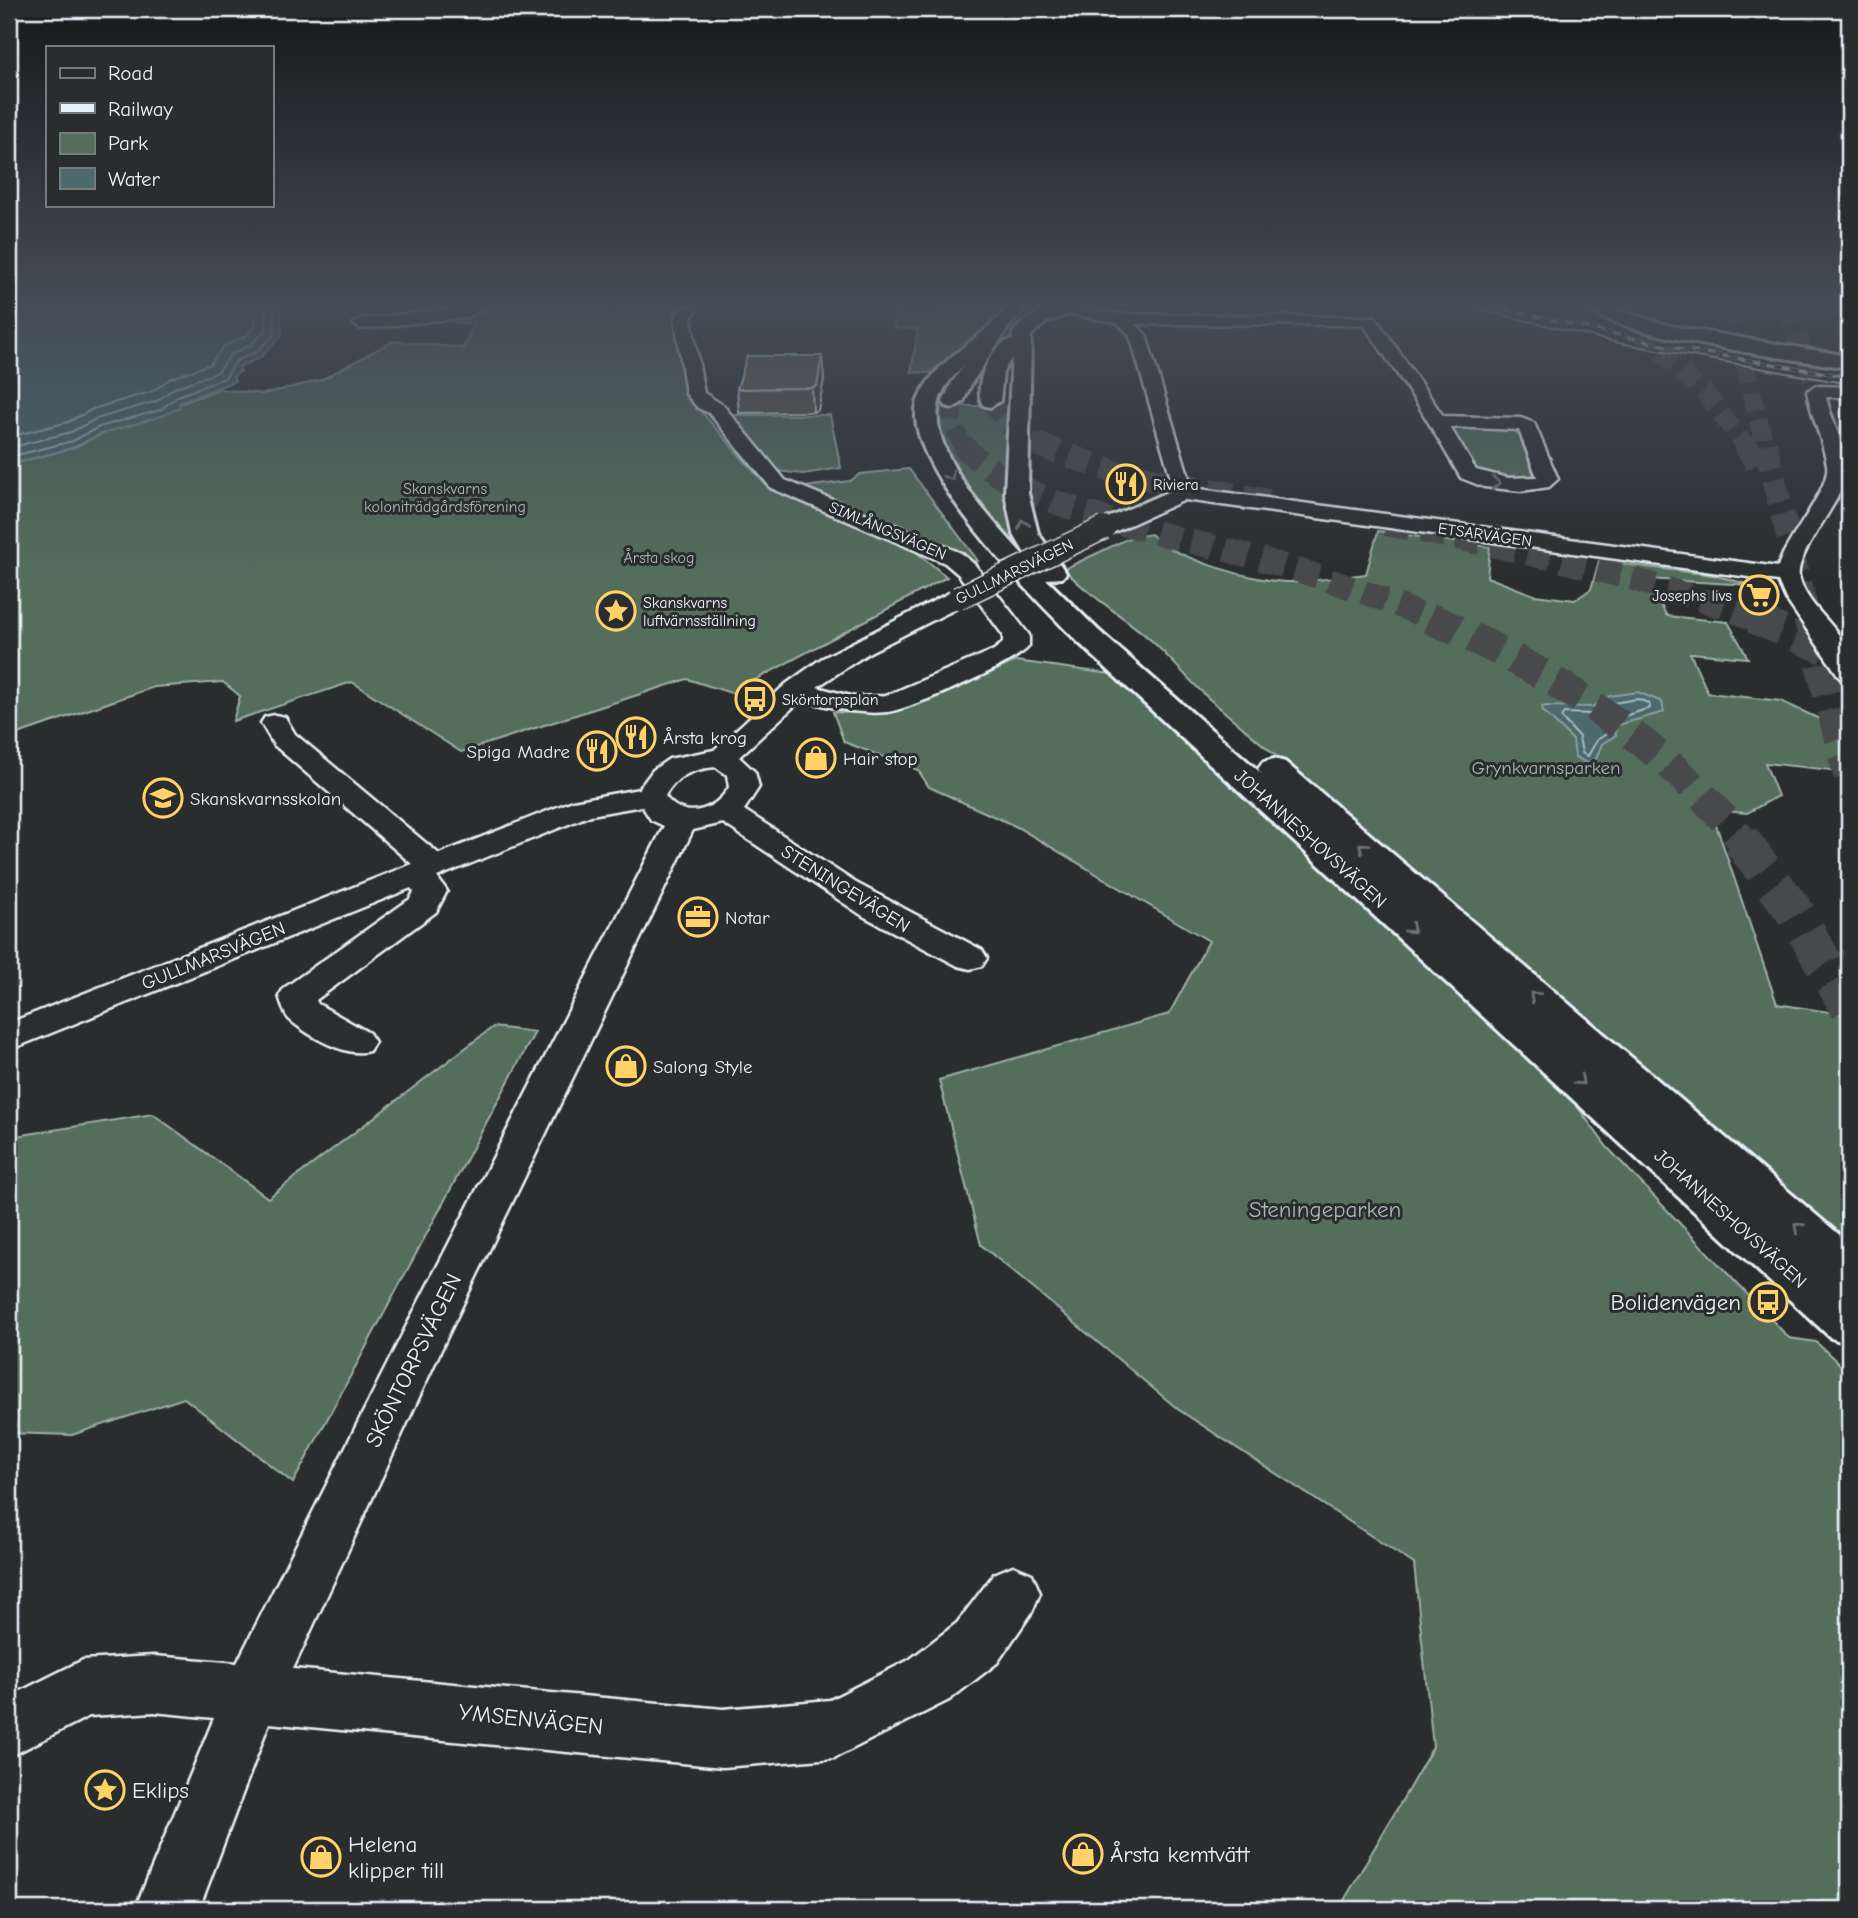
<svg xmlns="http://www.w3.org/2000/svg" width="1858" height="1918" viewBox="0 0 1858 1918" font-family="'Comic Neue',sans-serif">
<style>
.green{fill:#556e5c;stroke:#9eb0aa;stroke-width:2}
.water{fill:#4c6a6e;stroke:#8aa0a5;stroke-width:2}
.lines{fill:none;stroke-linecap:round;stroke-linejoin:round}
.shore{stroke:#aabbc1;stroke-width:2}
.highway-tunnel-far3{stroke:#464a4c;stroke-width:19;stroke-dasharray:19 10;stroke-linecap:butt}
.highway-tunnel-far2{stroke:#464a4c;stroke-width:24;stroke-dasharray:24 12;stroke-linecap:butt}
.highway-tunnel-far1{stroke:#464a4c;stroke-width:31;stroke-dasharray:31 16;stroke-linecap:butt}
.highway-tunnel{stroke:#464a4c;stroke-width:38;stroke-dasharray:38 19;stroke-linecap:butt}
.street-casing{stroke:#e8f1f8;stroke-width:5}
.secondary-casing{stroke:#e8f1f8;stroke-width:6}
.highway-casing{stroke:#e8f1f8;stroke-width:6}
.street{fill:#2a2d2e;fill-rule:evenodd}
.secondary{fill:#2a2d2e;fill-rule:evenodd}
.highway{fill:#2a2d2e;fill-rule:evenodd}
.tram{stroke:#e8f1f8;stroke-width:2}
.rail-casing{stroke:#e8f1f8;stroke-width:3.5}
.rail{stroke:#2a2d2e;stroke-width:2.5;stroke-dasharray:8;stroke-linecap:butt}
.street-bridge-casing{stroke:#e8f1f8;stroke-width:25;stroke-linecap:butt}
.street-bridge{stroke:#2a2d2e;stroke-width:22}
.wall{fill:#5c5247;stroke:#e8f1f8;stroke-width:2}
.shaded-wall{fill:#4b4239;stroke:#e8f1f8;stroke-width:2}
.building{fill:#6b5f52;stroke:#e8f1f8;stroke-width:2}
.oneway{stroke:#6c7275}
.labels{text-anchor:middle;stroke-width:6;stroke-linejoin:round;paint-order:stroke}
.far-poi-label{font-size:16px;fill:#e8f1f8;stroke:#2a2d2e;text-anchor:start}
.far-park-label{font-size:16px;fill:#a6b6b2;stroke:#2a2d2e}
.far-street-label{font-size:16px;fill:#e8f1f8;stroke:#2a2d2e}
.poi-label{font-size:19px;fill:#e8f1f8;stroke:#2a2d2e;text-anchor:start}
.park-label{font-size:19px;fill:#a6b6b2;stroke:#2a2d2e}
.street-label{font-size:19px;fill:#e8f1f8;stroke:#2a2d2e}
.near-park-label{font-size:23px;fill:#a6b6b2;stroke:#2a2d2e}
.near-poi-label{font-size:23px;fill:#e8f1f8;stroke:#2a2d2e;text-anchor:start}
.near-street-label{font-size:23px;fill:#e8f1f8;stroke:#2a2d2e}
</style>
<rect width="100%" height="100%" fill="#2a2d2e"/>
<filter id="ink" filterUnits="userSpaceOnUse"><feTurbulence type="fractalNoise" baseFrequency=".0143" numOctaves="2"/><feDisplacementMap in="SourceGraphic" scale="14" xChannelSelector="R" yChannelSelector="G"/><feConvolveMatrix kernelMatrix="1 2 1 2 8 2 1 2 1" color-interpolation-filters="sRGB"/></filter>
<g filter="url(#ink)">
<g class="green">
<path d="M492 307H678L673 319 683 343 684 392 770 490 909 546 947 577 731 693 687 679 461 752 352 682 233 721 240 696 223 682 154 687 9 737V465L75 447 101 434 219 389 263 394 321 380 393 341 463 348 474 324 444 322 445 318 486 313 484 312Z"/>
<path d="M896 307H998L983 332 929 373 911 372 918 329 894 328Z"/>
<path d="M945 388 943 406H1014L1024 547 1017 550C995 523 923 442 934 407 936 401 942 394 945 388Z"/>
<path d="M730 415H830L841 468 803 474 777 471Z"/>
<path d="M1446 427H1511L1519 435 1535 478 1478 475Z"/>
<path d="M909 469 978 561 971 563C934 531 852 509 805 491V487L850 481 860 474Z"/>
<path d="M1378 531 1490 547 1487 577 1534 595 1575 600 1591 589 1599 561 1713 575 1751 585 1646 579 1667 616 1728 622 1748 658 1690 653 1708 693 1781 701 1849 733V772L1765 763 1778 796 1747 813 1711 810 1777 1004 1849 1015V1246L1207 697C1188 679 1171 659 1153 642 1124 616 1091 598 1064 569L1129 538 1151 534C1172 558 1258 583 1291 582 1316 581 1341 577 1366 574Z"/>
<path d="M1016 661 1111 674 1563 1087 1607 1147 1789 1338 1816 1342 1849 1373V1909H1339L1433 1747 1414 1564 1179 1410 981 1245 939 1080 1169 1014 1209 941 1017 827 929 787 918 770 844 742 833 712C908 719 950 691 1016 661Z"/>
<path d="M493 1027 535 1032 293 1483 184 1398 72 1435 9 1433V1137L153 1114 268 1198Z"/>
</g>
<g class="water">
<path d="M9 307H280L282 336 260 358 239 367 241 371 233 377 235 381 180 402 179 408 162 416 101 434 75 447 9 465Z"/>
<path d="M1638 692 1662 702 1664 712 1615 726 1616 735 1602 744 1596 759 1589 764 1575 757 1573 740 1543 711 1542 706 1592 707 1610 696Z"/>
</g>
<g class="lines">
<g class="shore">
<path d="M9 437 68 422 93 409 153 391 169 379 210 364 224 346 246 336 255 326 254 307"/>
<path d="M9 448 71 432 96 419 157 401 174 388 218 372 231 354 251 345 266 330 265 307"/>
<path d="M9 457 73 441 99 427 160 410 178 396 225 378 236 361 256 352 275 334 274 307"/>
<path d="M1637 699 1649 703 1650 708 1612 720 1608 733 1597 740 1588 756 1582 753 1579 737 1561 717 1564 713 1593 714 1613 703Z"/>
</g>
<g class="highway-tunnel-far3">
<path d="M1624 307 1642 334 1704 392 1746 446"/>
<path d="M1730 307 1765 446"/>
<path d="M1786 307 1838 446"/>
<path d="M1849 371V440"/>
<path d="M990 401 1006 424 1040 446"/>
<path d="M953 402 952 422 963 446"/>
</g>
<g class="highway-tunnel-far2">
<path d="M962 444C1013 508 1178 536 1257 558 1317 575 1376 595 1433 620"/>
<path d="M1036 444 1114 472 1268 501"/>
<path d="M1745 444 1757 464"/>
<path d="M1765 444 1809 620"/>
<path d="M1837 444 1849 476"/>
<path d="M1386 524C1512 549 1637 573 1757 620"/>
</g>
<g class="highway-tunnel-far1">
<path d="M1429 618C1548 669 1659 739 1742 840"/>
<path d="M1753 618 1849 659"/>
<path d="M1809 618 1849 776"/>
</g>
<path class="highway-tunnel" d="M1740 839 1795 912 1849 1008"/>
<g class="street-casing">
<g id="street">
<path d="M466 307H487L467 317 361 329 353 324 361 319Z"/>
<path d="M682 307H698L691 319 704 393 723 405 785 480 961 553 975 565 1029 635V646C1017 663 909 710 887 712 857 715 830 707 801 700L739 757 755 772 759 787 744 810 856 883 982 950 987 958 982 966 970 969 958 966 863 916 723 823 693 830 446 1339 293 1669 723 1709 830 1700 909 1660 957 1623 994 1574 1013 1566 1032 1574 1040 1593 1032 1612 997 1663 949 1700 834 1758 723 1767 269 1723 199 1909H135L214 1718 154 1712 89 1716 9 1757V1697L83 1660 154 1656 237 1663 407 1325 664 826 651 820 642 806 591 815 437 877 447 891 436 912 316 1000 318 1004 369 1033 375 1042 369 1051C347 1058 309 1036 290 1020 284 1015 282 1004 279 996L284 988 410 899 414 892 411 888 9 1050V1023L412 864 274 745 261 723 265 717 275 715 285 717 295 734 439 854 573 801 639 789 653 770 669 759 714 750 786 684 821 659 949 593H967L970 598 967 603 870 652 817 687 854 697 885 696 994 650 1003 643V635L959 575 945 563 771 488 709 413 698 408 686 394 675 319ZM716 767 727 775 729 787C715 812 683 821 665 796 677 775 693 769 716 767Z"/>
<path d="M1059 307 1123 314 1375 317 1443 416 1521 418 1534 423 1558 479 1549 487 1521 491 1484 487 1461 478 1417 403 1364 325 1136 324 1146 335 1192 488 1778 567C1785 540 1831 489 1827 465 1823 440 1811 416 1807 391L1816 386 1849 387V397H1826C1829 413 1849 458 1848 469 1845 499 1795 553 1799 576 1805 606 1839 625 1849 653 1851 660 1849 672 1849 680L1840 678 1786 599 1778 581 1185 500 1112 533H1096L1093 528 1096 523 1172 490V482L1130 336 1118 323 1059 312ZM1450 427 1519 430 1537 477 1508 478 1476 470Z"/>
</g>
</g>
<g class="secondary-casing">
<g id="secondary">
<path d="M1008 307H1026C1004 337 972 354 949 382 906 434 995 524 1030 562L1013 533 1005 493 1013 333C1031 310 1054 307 1081 307L1079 311 1048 321 1031 335 1028 493 1038 533 1066 573 1062 578 1046 579 1098 630 1262 774 1258 769 1263 762 1274 759 1285 762 1849 1243V1344L1831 1338 1078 642C1037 601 893 458 919 398 936 358 982 340 1008 307Z"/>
<path d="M1587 307H1608L1671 326 1849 356V368C1804 361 1611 336 1587 307Z"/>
</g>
</g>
<g class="highway-casing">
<g id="highway">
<path d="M999 323 1008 328 971 384 963 402 953 408 946 406 943 402 951 384 993 324Z"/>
<path d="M1010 340 1019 346 1003 372 1000 401 990 407 983 405C972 387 990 346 1010 340Z"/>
</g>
</g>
<use href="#street" class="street"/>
<use href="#secondary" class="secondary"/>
<use href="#highway" class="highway"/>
<path class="tram" d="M1470 307 1619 343 1849 384"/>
<g class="rail-casing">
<path id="rail" d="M1495 307 1676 348 1849 377"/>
</g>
<use href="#rail" class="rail"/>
<g class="street-bridge-casing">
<path id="street-bridge" d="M958 598 1104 528"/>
</g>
<use href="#street-bridge" class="street-bridge"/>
</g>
<path class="wall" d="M822 356 824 379 818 410 813 412 739 413 737 389Z"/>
<path class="shaded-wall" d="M822 356 824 379 818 410 813 412 812 388Z"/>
<path class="building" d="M747 356H822L817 386 812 388 737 389Z"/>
<defs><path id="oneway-chevron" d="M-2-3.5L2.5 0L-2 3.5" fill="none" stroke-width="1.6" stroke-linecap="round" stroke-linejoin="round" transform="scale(1.75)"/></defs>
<g class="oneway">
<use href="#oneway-chevron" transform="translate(950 476) rotate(58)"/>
<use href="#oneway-chevron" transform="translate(1496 483) rotate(4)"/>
<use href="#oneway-chevron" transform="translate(1023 524) rotate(-108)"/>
<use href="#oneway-chevron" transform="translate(1363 847) rotate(-139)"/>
<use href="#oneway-chevron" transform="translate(1411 929) rotate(42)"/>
<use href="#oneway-chevron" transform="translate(1534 996) rotate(-139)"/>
<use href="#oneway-chevron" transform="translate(1580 1081) rotate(42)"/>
<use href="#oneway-chevron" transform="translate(1798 1227) rotate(-139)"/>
</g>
</g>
<linearGradient id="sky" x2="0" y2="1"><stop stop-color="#171919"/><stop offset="0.53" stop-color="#444c57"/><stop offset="1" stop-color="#444c57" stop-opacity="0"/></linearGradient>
<rect width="1858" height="575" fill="url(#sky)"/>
<defs>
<g id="restaurant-ring" transform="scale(2.0125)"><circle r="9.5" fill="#2a2d2e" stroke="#ffd166" stroke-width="1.5"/><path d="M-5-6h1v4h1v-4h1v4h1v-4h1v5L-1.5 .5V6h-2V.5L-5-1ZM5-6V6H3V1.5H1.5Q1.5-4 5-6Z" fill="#ffd166"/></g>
<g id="supermarket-ring" transform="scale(2.0125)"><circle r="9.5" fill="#2a2d2e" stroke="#ffd166" stroke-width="1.5"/><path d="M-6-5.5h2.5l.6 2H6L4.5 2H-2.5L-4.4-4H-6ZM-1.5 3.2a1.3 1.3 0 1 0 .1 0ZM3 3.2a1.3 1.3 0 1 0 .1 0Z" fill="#ffd166"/></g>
<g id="sight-ring" transform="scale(2.0125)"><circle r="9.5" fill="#2a2d2e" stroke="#ffd166" stroke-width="1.5"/><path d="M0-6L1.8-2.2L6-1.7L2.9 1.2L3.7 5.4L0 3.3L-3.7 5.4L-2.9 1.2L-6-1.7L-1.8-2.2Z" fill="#ffd166"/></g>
<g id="bus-ring" transform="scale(2.0125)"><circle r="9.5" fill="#2a2d2e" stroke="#ffd166" stroke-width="1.5"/><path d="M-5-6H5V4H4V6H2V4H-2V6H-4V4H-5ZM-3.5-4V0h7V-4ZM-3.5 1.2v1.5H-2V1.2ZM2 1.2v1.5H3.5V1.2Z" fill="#ffd166"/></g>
<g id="shop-ring" transform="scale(2.0125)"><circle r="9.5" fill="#2a2d2e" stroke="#ffd166" stroke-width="1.5"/><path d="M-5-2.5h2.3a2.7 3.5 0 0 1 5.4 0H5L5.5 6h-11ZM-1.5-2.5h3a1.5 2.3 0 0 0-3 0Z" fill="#ffd166"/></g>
<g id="school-ring" transform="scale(2.0125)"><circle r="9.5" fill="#2a2d2e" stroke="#ffd166" stroke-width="1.5"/><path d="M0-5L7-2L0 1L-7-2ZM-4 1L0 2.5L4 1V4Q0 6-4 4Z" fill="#ffd166"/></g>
<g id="office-ring" transform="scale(2.0125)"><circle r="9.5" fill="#2a2d2e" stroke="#ffd166" stroke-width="1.5"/><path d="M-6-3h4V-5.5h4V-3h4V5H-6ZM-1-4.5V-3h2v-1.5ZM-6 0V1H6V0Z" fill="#ffd166"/></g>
</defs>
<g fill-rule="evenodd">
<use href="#restaurant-ring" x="1126" y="484"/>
<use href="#supermarket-ring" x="1759" y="595"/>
<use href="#sight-ring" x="616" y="611"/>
<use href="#bus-ring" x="755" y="699"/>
<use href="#restaurant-ring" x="636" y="737"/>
<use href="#restaurant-ring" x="597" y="751"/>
<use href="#shop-ring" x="816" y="758"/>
<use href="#school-ring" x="163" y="798"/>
<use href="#office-ring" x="698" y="917"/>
<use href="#shop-ring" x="626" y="1066"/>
<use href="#bus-ring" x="1768" y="1302"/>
<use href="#sight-ring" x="105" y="1790"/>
<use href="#shop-ring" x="1083" y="1854"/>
<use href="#shop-ring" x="321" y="1857"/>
</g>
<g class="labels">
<g class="far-poi-label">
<text x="1153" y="490">Riviera</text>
<text x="1732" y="601" text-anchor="end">Josephs livs</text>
<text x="643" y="608">Skanskvarns<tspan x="643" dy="18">luftvärnsställning</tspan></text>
<text x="782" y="705">Sköntorpsplan</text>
</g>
<g class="far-park-label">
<text x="445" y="494">Skanskvarns<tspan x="445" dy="18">koloniträdgårdsförening</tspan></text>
<text x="659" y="563">Årsta skog</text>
</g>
<g class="far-street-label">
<text transform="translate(888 530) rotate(23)" y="6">SIMLÅNGSVÄGEN</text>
<text transform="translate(1485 534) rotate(8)" y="6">ETSARVÄGEN</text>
<text transform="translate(1014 571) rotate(-26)" y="6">GULLMARSVÄGEN</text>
</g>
<g class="poi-label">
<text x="663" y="744">Årsta krog</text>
<text x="570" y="758" text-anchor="end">Spiga Madre</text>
<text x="843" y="765">Hair stop</text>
<text x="190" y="805">Skanskvarnsskolan</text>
<text x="725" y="924">Notar</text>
<text x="653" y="1073">Salong Style</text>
</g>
<g class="park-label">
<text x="1546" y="774">Grynkvarnsparken</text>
</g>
<g class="street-label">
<text transform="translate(1311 838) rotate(42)" y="7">JOHANNESHOVSVÄGEN</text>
<text transform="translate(846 888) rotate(32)" y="7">STENINGEVÄGEN</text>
<text transform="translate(213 955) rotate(-22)" y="7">GULLMARSVÄGEN</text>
<text transform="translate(1731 1218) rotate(42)" y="7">JOHANNESHOVSVÄGEN</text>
</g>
<g class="near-park-label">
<text x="1325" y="1217">Steningeparken</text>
</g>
<g class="near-poi-label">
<text x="1741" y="1310" text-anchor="end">Bolidenvägen</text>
<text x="132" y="1798">Eklips</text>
<text x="348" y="1852">Helena<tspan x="348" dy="26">klipper till</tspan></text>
<text x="1110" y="1862">Årsta kemtvätt</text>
</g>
<g class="near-street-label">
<text transform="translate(413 1360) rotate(-64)" y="8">SKÖNTORPSVÄGEN</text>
<text transform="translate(531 1719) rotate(6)" y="8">YMSENVÄGEN</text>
</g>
</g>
<rect width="1858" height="1918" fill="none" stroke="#2a2d2e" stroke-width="35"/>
<rect x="18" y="18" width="1823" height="1883" fill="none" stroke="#e8f1f8" stroke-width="2.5" filter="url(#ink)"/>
<rect x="46" y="46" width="228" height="161" fill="#2a2d2e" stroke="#767b7f" stroke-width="2"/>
<rect x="60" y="68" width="35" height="10" fill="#2a2d2e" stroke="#767b7f" stroke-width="2"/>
<text x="108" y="80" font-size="21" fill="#e8f1f8">Road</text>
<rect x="60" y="103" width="35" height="10" fill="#e8f1f8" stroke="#767b7f" stroke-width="2"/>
<text x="108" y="116" font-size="21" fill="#e8f1f8">Railway</text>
<rect x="60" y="133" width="35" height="21" fill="#556e5c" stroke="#767b7f" stroke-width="2"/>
<text x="108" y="150" font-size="21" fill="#e8f1f8">Park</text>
<rect x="60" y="168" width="35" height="21" fill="#4c6a6e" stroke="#767b7f" stroke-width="2"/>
<text x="108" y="186" font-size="21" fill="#e8f1f8">Water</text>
</svg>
